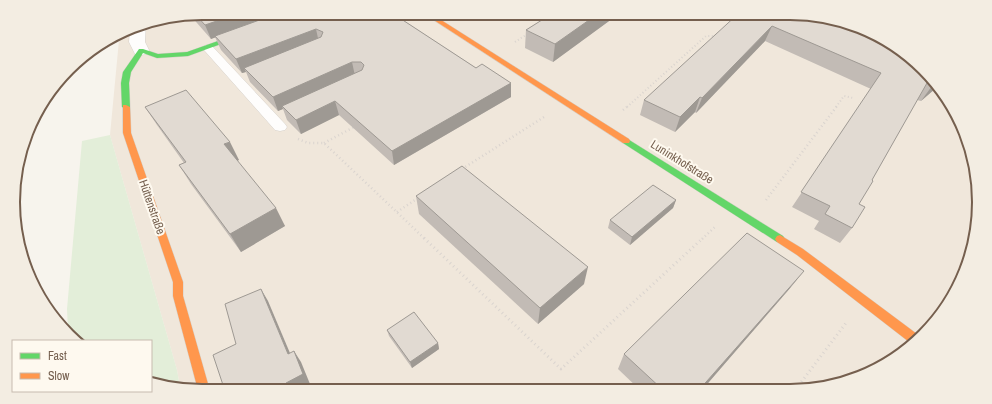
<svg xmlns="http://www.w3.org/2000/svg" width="992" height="404" viewBox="0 0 992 404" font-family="'Archivo Narrow',sans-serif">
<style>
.residential{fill:#f0e7db}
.green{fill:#e3eed9}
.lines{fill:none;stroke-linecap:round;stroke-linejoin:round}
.lane-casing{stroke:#d6d1cb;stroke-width:1}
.street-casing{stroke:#d6d1cb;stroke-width:1}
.fast-casing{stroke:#d6d0c8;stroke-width:1}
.slow-casing{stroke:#d6d0c8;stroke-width:1}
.path-far2{stroke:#dad4cf;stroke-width:2;stroke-dasharray:1 2.5;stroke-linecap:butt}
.path-far1{stroke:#dad4cf;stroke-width:2.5;stroke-dasharray:1 3;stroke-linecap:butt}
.path{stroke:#dad4cf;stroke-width:3;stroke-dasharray:1 3.5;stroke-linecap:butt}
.lane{fill:#fefdfc;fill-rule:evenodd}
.street{fill:#fefdfc;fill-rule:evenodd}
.fast{fill:#63d668;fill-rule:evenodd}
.slow{fill:#ff974d;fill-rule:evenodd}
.wall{fill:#c2bbb5}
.shaded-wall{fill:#9e9993}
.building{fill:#e1dad2;stroke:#9e9993}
.labels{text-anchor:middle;stroke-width:4;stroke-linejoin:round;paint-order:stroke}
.street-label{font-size:12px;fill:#755f4e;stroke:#fef9ef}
.rim{fill:none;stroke:#755f4e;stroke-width:2}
</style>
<rect width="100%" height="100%" fill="#f7f4ed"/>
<path class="residential" d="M202 13H790L914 60 959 118 979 189 969 263 947 307 914 344 863 377 815 389 202 391 180 387 177 370 110 135 119 40 122 34 141 23Z"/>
<path class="green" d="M110 135 177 370 180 387 151 383V341H77L68 330 67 309 82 141Z"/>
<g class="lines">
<g class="lane-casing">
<path id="lane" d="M208 45 212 46 285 124 287 127 285 130 280 131 275 130 204 50 202 48 204 46Z"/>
</g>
<g class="street-casing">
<path id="street" d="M146 22 145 42 149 50 147 54 141 55 135 54 129 42 130 29 141 23Z"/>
</g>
<g class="fast-casing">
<g id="fast">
<path d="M297 13H306L188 56 157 58 143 53 131 72 129 83 130 107 126 109 122 107 121 83 123 72 139 49H143L158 54 187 52Z"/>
<path d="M626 138 783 236 785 239 783 242H777L623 143 622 141 623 139Z"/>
</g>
</g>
<g class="slow-casing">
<g id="slow">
<path d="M423 13H430L629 139 630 141 629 143H623Z"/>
<path d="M123 105H126L130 107 131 133 183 282V296L210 391 198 390 173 296V282L123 133Z"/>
<path d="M780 235 803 249 921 337 913 345 797 255 777 242 775 239 777 236Z"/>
</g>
</g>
<g class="path-far2">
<path d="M515 42 529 33"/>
<path d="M627 107 706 36H718"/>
<path d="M836 107 844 96 853 98"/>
</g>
<g class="path-far1">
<path d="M623 110 628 106"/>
<path d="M298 139 308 143H324L425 239"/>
<path d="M324 143 356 126"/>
<path d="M462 169 544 117"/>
<path d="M766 200 837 106"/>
<path d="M397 212 418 198"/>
<path d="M702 239 715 227"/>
</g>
<g class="path">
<path d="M424 238 561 369 703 238"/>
<path d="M796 389 846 323"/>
</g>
<use href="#lane" class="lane"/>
<use href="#street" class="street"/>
<use href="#fast" class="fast"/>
<use href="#slow" class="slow"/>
</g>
<g class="wall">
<path d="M202 13H392L476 68 511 83V97L394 165 339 115 301 134 287 120 283 109 278 111 250 82 246 72 242 73 221 50 215 37 211 39 190 15Z"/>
<path d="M553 13H620L553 62 525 48 526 30Z"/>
<path d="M790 13 851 23 914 60 936 88 921 101 917 100 872 180 859 204 852 228 840 243 814 229 819 221 792 207 871 89 765 41 696 113 695 112 675 132 640 115 644 100Z"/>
<path d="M145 107 239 160 237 161 285 226 241 252 191 184 179 165 184 163 157 125Z"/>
<path d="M416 196 584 284 538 324 419 214Z"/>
<path d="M676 200 673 208 630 245 608 228 610 220Z"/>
<path d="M791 287 702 390H640L618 369 624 354Z"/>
<path d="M387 330 438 343 439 349 412 368 389 336Z"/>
</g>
<g class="shaded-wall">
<path d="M240 13H284L211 39 205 25Z"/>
<path d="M599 13H620L553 62 555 44Z"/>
<path d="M772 26 765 41 696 113 702 98Z"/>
<path d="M316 29 319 43 244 68 246 72 242 73 236 59Z"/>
<path d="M352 62 355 76 282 106 283 109 278 111 273 97Z"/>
<path d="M511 83V97L394 165 392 151Z"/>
<path d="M934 85 936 88 921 101 932 86Z"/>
<path d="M700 97 695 112 675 132 680 117Z"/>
<path d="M335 101 339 115 301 134 296 120Z"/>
<path d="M230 142 239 160 233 163 224 144Z"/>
<path d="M676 200 673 208 630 245 632 237Z"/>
<path d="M276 208 285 226 241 252 230 234Z"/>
<path d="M588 267 584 284 538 324 540 308Z"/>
<path d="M804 271 791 287 702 390H699Z"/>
<path d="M261 289 268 301 295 365 288 354Z"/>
<path d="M438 343 439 349 412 368 410 362Z"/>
<path d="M294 351 301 362 310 384 298 391H289L286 383Z"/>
</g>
<g class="building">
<path d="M202 13H240L205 25 195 14Z"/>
<path d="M279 13H392L476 68 482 64 511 83 392 151 335 101 296 120 282 106 362 70 364 65 361 62H352L273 97 244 68 321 37 323 32 316 29 236 59 215 36Z"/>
<path d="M553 13H599L555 44 526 30Z"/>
<path d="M739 13H790L838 21 866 32 914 60 934 85 932 86 927 83 872 180 873 181 859 204 865 207 852 228 825 214 830 206 801 192 881 73 772 26 702 98 700 97 680 117 644 100Z"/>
<path d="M186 90 230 142 224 144 276 208 230 234 179 165 186 162 145 107Z"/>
<path d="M462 166 588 267 540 308 416 196Z"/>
<path d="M653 185 676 200 632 237 610 220Z"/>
<path d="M747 233 804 271 699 390H663L624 354Z"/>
<path d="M261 289 288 354 294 351 303 374 286 383 289 391H225L213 355 236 344 225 304Z"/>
<path d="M414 312 438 343 410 362 387 330Z"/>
</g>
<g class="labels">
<g class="street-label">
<text transform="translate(682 162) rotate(32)" y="4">Luninkhofstraße</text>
<text transform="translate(152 207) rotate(71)" y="4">Hüttenstraße</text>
</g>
</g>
<path d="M0 0H992V404H0ZM202 20H790A182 182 0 0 1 972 202V202A182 182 0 0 1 790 384H202A182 182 0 0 1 20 202V202A182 182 0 0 1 202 20Z" fill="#f3ede2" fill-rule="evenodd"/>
<path class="rim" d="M202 20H790A182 182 0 0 1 972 202V202A182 182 0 0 1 790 384H202A182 182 0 0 1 20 202V202A182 182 0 0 1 202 20Z"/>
<rect x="12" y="340" width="140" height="52" fill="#fef9ef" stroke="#c7bbaf"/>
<rect x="20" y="353" width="20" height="6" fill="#63d668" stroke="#c7bbaf"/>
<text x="48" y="360" font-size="12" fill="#755f4e">Fast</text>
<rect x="20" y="373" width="20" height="6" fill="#ff974d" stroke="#c7bbaf"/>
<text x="48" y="380" font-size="12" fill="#755f4e">Slow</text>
</svg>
